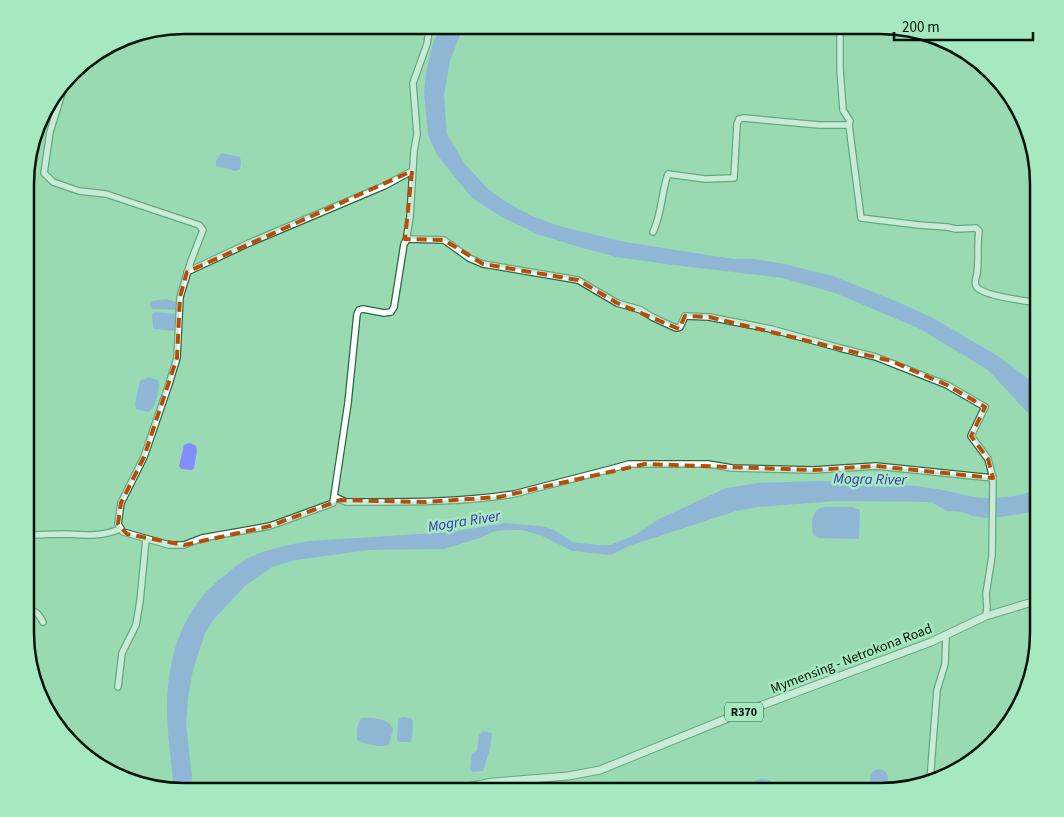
<svg xmlns="http://www.w3.org/2000/svg" width="1064" height="817" viewBox="0 0 1064 817" font-family="'Source Sans 3',sans-serif">
<style>
.water{fill:#828dfe}
.lines{fill:none;stroke-linecap:round;stroke-linejoin:round}
.minor-casing{stroke:#276744;stroke-width:8}
.major-casing{stroke:#276744;stroke-width:9}
.minor{stroke:#fff;stroke-width:5.5}
.major{stroke:#fff;stroke-width:7}
.marked{fill:none;stroke:#ba4b0b;stroke-width:4;stroke-dasharray:10 6;stroke-linejoin:round}
.labels{text-anchor:middle;stroke-width:5;stroke-linejoin:round;paint-order:stroke}
.shield{fill:#a6e8bf;stroke:#32533e;stroke-width:1}
.shield-label{font-size:12px;font-weight:bold;fill:#001306}
.street-label{font-size:14px;fill:#001306;stroke:#a6e8bf}
.water-label{font-size:15px;font-style:italic;fill:#3b33b4;stroke:#a6e8bf}
.rim{fill:none;stroke:#001306;stroke-width:2.5}
</style>
<rect width="100%" height="100%" fill="#9adab2"/>
<g class="water">
<path d="M442 25H464L450 61 444 95 447 134 464 163 487 188 503 200 530 215 559 226 625 242 734 259H754L780 263 833 276 898 302 933 318 996 355 1039 386V425L988 370 918 328 835 293 782 278 673 265 616 257 579 247 537 234 500 216 472 198 437 155 428 135 424 92 426 73 433 43Z"/>
<path d="M221 153 240 157 241 163 240 169 236 171 216 166V161Z"/>
<path d="M166 299 177 302V310L152 309 150 305 152 301Z"/>
<path d="M155 312 176 314 175 331 155 329 153 327 152 314Z"/>
<path d="M26 369C39 400 35 440 26 472Z"/>
<path d="M148 377 158 380C161 388 156 407 148 412L136 409 135 403 140 381Z"/>
<path d="M190 443 196 446 197 451 194 468 192 470 181 469 179 466 184 445Z"/>
<path d="M820 481C857 482 894 483 931 488 949 490 969 498 988 498 1003 497 1027 497 1039 486V511L1000 517 986 518 972 516 962 512 947 511 931 502 836 501 758 507 736 511 629 546 611 555 572 551 540 535 522 530H512L495 531 480 538 444 549 369 550 296 560 272 567 245 586 215 618 205 633 193 670 188 698 186 723 192 777 191 792H174C172 767 168 741 167 716 166 661 180 609 225 575 233 568 241 562 250 557 267 549 289 545 308 541L452 532 504 523 540 526 552 529 573 542 597 545H610L635 535 659 519 726 488 758 483Z"/>
<path d="M824 507H853L860 510 859 539 819 538 813 535C811 524 811 509 824 507Z"/>
<path d="M403 717 411 718 413 721 412 739 411 742H399L397 740 398 721 400 718Z"/>
<path d="M361 718C372 717 388 718 393 729L389 745C380 748 365 744 357 740V728Z"/>
<path d="M483 731 492 733 490 749 483 771 473 772 470 770 472 753 477 751 479 735Z"/>
<circle cx="879" cy="778" r="9"/>
<path d="M758 779 770 780 772 786 770 792H752V783Z"/>
</g>
<g class="lines">
<g class="minor-casing">
<g id="minor">
<path d="M840 25V69L843 110 850 121 849 125 861 218 919 225 947 227 956 229 976 228 979 231C977 245 979 260 977 274 976 278 974 282 976 286 981 296 1027 301 1039 303"/>
<path d="M66 80 50 132 44 173 53 182 79 191 106 194 199 225 203 230 191 261 180 297 177 358 169 384 144 457 121 503 118 524 123 532 169 545H184L202 538 270 526 333 503 348 403 357 314 359 310 363 309 384 313 391 312 394 307 404 244 407 239 444 240 469 258 483 264 578 280 617 303 641 310 652 317 676 328 680 327 685 316 709 317 771 329 840 348 876 357 947 385 985 407 971 436 988 459 993 478 992 556 986 594 987 607 986 616"/>
<path d="M653 232C662 214 661 193 668 174L705 179 734 178 737 124 739 119 744 118 819 125H849"/>
<path d="M406 241 410 217 414 151 417 134 413 83 427 44 430 25"/>
<path d="M187 272 249 243 384 186 412 171"/>
<path d="M335 497 346 502C402 502 458 503 514 494L611 469 629 464H708L732 468 813 470 876 466 993 478"/>
<path d="M26 535C39 535 52 534 65 534 85 535 101 537 120 529"/>
<path d="M25 610C36 610 38 613 43 622"/>
<path d="M118 687 122 653 136 625 140 601 146 539"/>
<path d="M930 781 937 690 945 664 946 636"/>
</g>
</g>
<g class="major-casing">
<path id="major" d="M441 792 493 782 568 776 600 770 728 718 931 642 986 616 1039 600"/>
</g>
<use href="#minor" class="minor"/>
<use href="#major" class="major"/>
</g>
<path d="M0 0H1064V817H0ZM412 171 405 239 444 240 483 264 578 280 617 303 679 329 685 316 709 317 891 361 947 385 985 407 971 436 988 459 993 478 876 466 813 470 645 464 499 497 425 502 340 500 270 526 184 545 127 534 118 524 121 503 144 457 177 358 180 297 187 272Z" fill="#9adab2" fill-opacity=".55" fill-rule="evenodd"/>
<path class="marked" d="M412 171 405 239 444 240 483 264 578 280 617 303 679 329 685 316 709 317 891 361 947 385 985 407 971 436 988 459 993 478 876 466 813 470 645 464 499 497 425 502 340 500 270 526 184 545 127 534 118 524 121 503 144 457 177 358 180 297 187 272Z"/>
<g class="labels">
<rect class="shield" x="725" y="702.5" width="38" height="19" rx="4"/>
<g class="shield-label">
<text x="744" y="716">R370</text>
</g>
<g class="street-label">
<text transform="translate(851 658) rotate(-21)" y="5">Mymensing - Netrokona Road</text>
</g>
<g class="water-label">
<text transform="translate(870 479) rotate(1)" y="5">Mogra River</text>
<text transform="translate(464 521) rotate(-9)" y="5">Mogra River</text>
</g>
</g>
<path d="M0 0H1064V817H0ZM184 34H880A150 150 0 0 1 1030 184V633A150 150 0 0 1 880 783H184A150 150 0 0 1 34 633V184A150 150 0 0 1 184 34Z" fill="#a6e8bf" fill-rule="evenodd"/>
<path class="rim" d="M184 34H880A150 150 0 0 1 1030 184V633A150 150 0 0 1 880 783H184A150 150 0 0 1 34 633V184A150 150 0 0 1 184 34Z"/>
<path d="M894 32v8h139v-8" fill="none" stroke="#001306" stroke-width="2.5"/>
<text x="902" y="32" font-size="15" fill="#001306" stroke="#a6e8bf" stroke-width="4" paint-order="stroke">200 m</text>
</svg>
